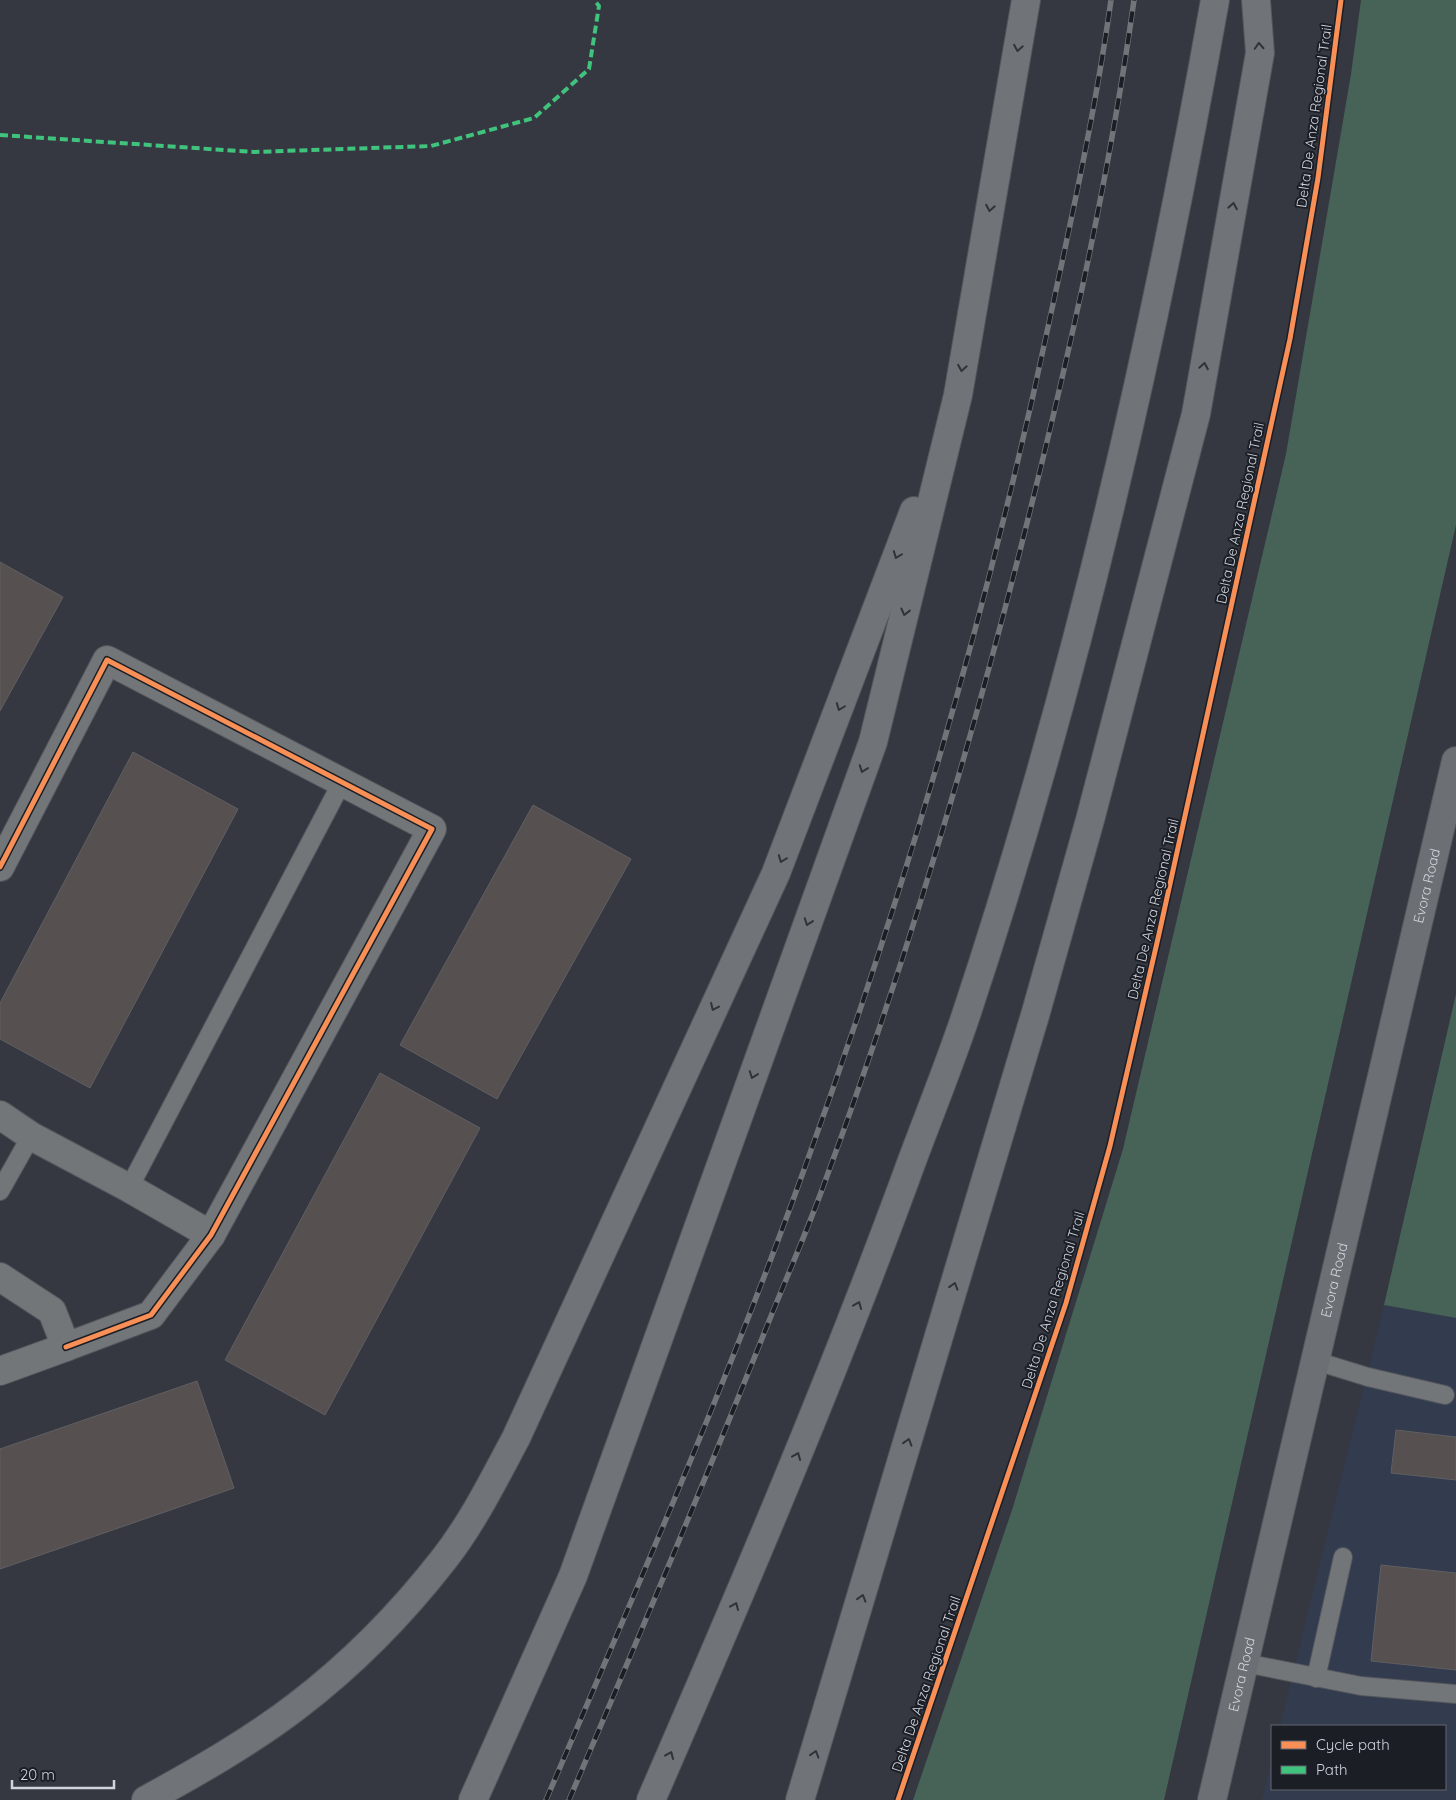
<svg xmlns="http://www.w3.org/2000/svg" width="1456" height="1800" viewBox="0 0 1456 1800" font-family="Quicksand,sans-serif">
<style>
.built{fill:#333b4f}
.green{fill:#476256}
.building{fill:#565051;stroke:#605f62}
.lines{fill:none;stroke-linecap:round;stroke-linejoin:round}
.lane-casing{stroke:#52555c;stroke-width:20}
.street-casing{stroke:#52555c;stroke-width:30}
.secondary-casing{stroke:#52555c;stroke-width:30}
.highway-casing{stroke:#52555c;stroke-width:30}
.lane{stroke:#737678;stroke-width:18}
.street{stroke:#737678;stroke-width:28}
.secondary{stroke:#6c6f73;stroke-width:28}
.highway{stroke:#707478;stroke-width:28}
.rail-casing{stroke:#717478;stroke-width:5.5}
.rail{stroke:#1b1e25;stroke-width:4;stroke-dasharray:11;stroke-linecap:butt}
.quiet{stroke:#40c37c;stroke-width:4;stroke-dasharray:8 4;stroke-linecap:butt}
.cycleway-casing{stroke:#1b1e25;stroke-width:8}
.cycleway{stroke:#f78f57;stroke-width:5}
.oneway{stroke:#30343a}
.labels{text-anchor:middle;stroke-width:4;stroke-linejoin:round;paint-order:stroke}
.street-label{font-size:14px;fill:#d0d4de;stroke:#1b1e25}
</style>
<rect width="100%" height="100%" fill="#353840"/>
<path class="built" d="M1384 1305 1456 1318V1800H1262L1272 1758V1789H1445V1726H1280Z"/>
<g class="green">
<path d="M1361 0H1456V525L1164 1800H913L1012 1510 1123 1149 1286 454 1351 74Z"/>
<path d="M1456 994V1318L1384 1305Z"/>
</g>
<g class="building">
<path d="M0 562 63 597 0 711Z"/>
<path d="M133 752 238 809 90 1088 0 1039V1003Z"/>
<path d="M533 805 631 859 497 1099 400 1045Z"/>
<path d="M380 1073 480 1128 325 1415 225 1360Z"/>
<path d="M197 1381 234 1488 0 1569V1449Z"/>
<path d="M1396 1430 1456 1437V1480L1391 1473Z"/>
<path d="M1381 1565 1456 1573V1670L1371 1661Z"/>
</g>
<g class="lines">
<g class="lane-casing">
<g id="lane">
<path d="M129 1188 342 782"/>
<path d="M0 1191 31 1136"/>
<path d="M1316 1361 1368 1377 1445 1395"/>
<path d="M1245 1663 1361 1686 1456 1694"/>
<path d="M1316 1678 1343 1557"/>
</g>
</g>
<g class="street-casing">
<g id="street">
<path d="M0 867 107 660 432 829 211 1235 151 1315 66 1347"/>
<path d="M0 1115 31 1136 129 1188 211 1235"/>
<path d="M0 1277 52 1311 66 1347 0 1371"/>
</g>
</g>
<g class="secondary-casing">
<g id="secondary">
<path id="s1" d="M1212 1800 1456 761"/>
</g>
</g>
<g class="highway-casing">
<g id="highway">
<path d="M146 1800C197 1772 250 1742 297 1706 352 1664 402 1613 444 1559 473 1522 494 1479 516 1438L776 873 914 511"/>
<path d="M473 1800 573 1576 873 742 958 395 1026 0"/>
<path d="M651 1800C743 1588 834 1375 913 1158 931 1110 950 1063 966 1015 1076 684 1154 343 1215 0"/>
<path d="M800 1800 1036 1012 1090 820 1196 414 1260 53 1256 0"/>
</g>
</g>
<use href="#lane" class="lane"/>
<use href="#street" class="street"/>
<use href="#secondary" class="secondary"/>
<use href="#highway" class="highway"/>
<g class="rail-casing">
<g id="rail">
<path d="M546 1800C636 1590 728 1381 805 1167 906 889 989 606 1050 318 1073 212 1096 107 1111 0"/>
<path d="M569 1800C636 1643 704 1485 767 1326 787 1276 809 1227 827 1176 905 965 970 749 1025 531 1069 356 1109 179 1134 0"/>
</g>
</g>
<use href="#rail" class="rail"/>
<path class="quiet" d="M0 135 254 152 431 146 534 118 589 69 599 6 594 0"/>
<g class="cycleway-casing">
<g id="cycleway">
<path d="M0 867 107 660 432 829 211 1235 151 1315 66 1347"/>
<path d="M898 1800 1066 1303 1110 1146 1159 934 1290 339 1318 178 1341 0"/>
</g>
</g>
<use href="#cycleway" class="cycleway"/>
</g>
<defs><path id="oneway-chevron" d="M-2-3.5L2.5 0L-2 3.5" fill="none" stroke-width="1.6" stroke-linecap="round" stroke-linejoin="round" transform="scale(1.25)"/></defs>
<g class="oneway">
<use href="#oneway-chevron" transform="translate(1259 46) rotate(-93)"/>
<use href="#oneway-chevron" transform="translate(1018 48) rotate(100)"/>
<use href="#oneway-chevron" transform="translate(1233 206) rotate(-80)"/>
<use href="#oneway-chevron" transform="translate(990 208) rotate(100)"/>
<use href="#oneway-chevron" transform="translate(1204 366) rotate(-80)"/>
<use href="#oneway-chevron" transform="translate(962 368) rotate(100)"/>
<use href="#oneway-chevron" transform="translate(897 555) rotate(111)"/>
<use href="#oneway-chevron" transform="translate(905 612) rotate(104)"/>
<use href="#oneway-chevron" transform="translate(840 707) rotate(111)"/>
<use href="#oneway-chevron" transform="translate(863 769) rotate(110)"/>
<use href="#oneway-chevron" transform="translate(782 859) rotate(111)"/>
<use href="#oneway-chevron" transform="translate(808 922) rotate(110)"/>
<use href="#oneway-chevron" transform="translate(714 1007) rotate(115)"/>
<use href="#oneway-chevron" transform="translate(753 1075) rotate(110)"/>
<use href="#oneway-chevron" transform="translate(954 1286) rotate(-73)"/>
<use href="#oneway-chevron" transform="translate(858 1305) rotate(-68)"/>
<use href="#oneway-chevron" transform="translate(908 1442) rotate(-73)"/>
<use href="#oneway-chevron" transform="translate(797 1456) rotate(-68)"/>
<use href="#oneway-chevron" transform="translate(862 1598) rotate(-73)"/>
<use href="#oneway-chevron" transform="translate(735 1606) rotate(-67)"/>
<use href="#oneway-chevron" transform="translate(815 1754) rotate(-73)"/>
<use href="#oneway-chevron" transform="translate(670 1755) rotate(-67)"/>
</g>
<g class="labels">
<g class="street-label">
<text transform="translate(1314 116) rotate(-82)" y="5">Delta De Anza Regional Trail</text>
<text transform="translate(1240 513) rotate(-78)" y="5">Delta De Anza Regional Trail</text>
<text dy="5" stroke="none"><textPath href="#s1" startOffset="939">Evora Road</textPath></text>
<text transform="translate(1153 909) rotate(-77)" y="5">Delta De Anza Regional Trail</text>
<text dy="5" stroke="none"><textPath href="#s1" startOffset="534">Evora Road</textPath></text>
<text transform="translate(1053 1300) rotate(-73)" y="5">Delta De Anza Regional Trail</text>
<text dy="5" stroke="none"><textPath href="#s1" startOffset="129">Evora Road</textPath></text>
<text transform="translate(926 1684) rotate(-71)" y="5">Delta De Anza Regional Trail</text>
</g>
</g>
<rect x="1271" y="1725" width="175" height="65" fill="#1b1e25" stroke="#63676f"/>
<rect x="1281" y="1741" width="25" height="8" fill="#f78f57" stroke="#63676f"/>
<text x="1316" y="1750" font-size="15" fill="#d0d4de">Cycle path</text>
<rect x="1281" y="1766" width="25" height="8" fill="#40c37c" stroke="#63676f"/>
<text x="1316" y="1775" font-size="15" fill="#d0d4de">Path</text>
<path d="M12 1780v8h102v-8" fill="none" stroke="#d0d4de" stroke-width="2.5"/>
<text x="20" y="1780" font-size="15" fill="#d0d4de" stroke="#1b1e25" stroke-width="4" paint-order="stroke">20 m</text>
</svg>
